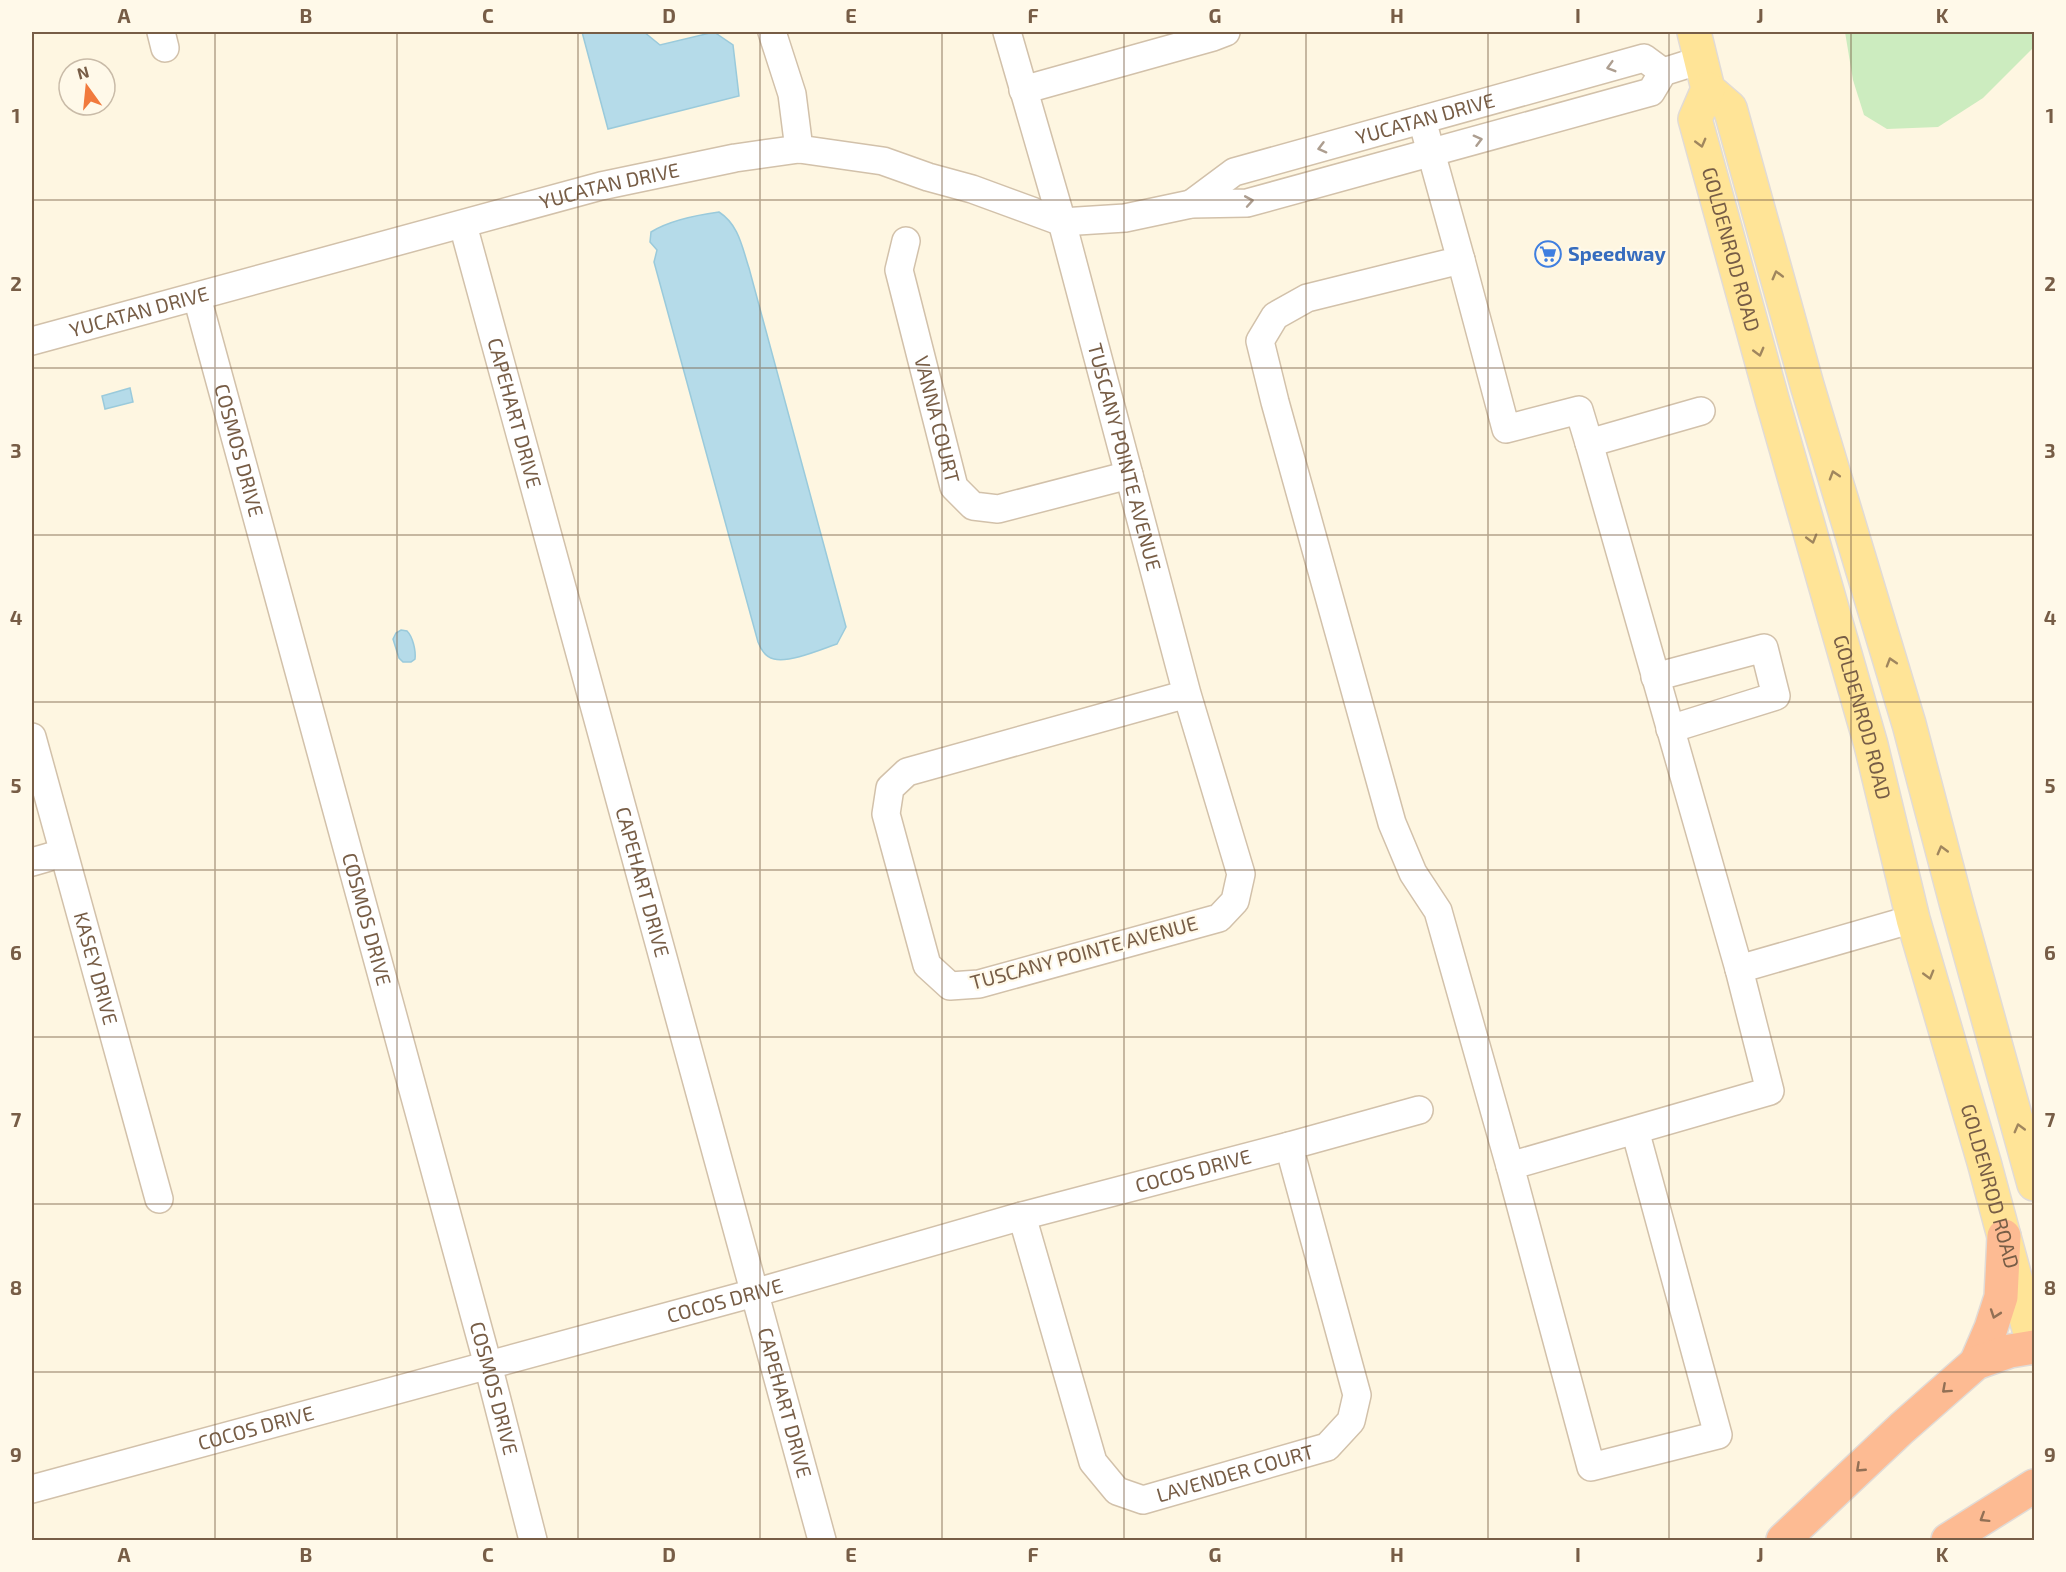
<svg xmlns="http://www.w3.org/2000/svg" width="2066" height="1572" viewBox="0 0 2066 1572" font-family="'Exo 2',sans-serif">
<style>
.green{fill:#ccecbf}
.water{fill:#b5dbe9;stroke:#9acadb;stroke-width:1.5}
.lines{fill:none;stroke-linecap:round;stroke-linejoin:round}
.minor-casing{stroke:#d2c1aa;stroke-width:30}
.major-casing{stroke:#e1dbd6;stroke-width:36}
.highway-casing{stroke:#e1dbd6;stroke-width:36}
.minor{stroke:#fff;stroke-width:27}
.major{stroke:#ffe497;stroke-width:33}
.highway{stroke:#fdbb93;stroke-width:33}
.oneway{stroke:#ad9e90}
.oneway2{stroke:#a0865e}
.oneway3{stroke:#927055}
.grid{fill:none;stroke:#775d46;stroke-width:1.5;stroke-opacity:0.55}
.labels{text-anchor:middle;stroke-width:4.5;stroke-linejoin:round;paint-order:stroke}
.street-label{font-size:20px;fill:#775d46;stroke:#fff9e9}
.shop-label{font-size:20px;font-weight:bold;fill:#366cbe;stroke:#fff9e9;text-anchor:start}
.neatline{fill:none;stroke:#775d46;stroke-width:2}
.grid-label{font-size:20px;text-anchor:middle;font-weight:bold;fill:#775d46}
</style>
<rect width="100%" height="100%" fill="#fef6e1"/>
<path class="green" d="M1845 32H2034V47L1983 98 1938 127 1887 129 1864 115 1853 80Z"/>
<g class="water">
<path d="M582 32H644L660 45 714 32 733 45 739 96 608 129Z"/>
<path d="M719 212C739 225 742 247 749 268L846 627 837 644C822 649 790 663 774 659 765 657 761 650 758 642L654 262 657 250 650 242 651 232C670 220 697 215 719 212Z"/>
<path d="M130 388 133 402 105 409 102 396Z"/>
<path d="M401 630 407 631C413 637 416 651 415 659L411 662H403L399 658 393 639 396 633Z"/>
</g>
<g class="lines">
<g class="minor-casing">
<g id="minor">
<path d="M161 32 165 48"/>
<path d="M772 32 792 94 799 149"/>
<path id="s1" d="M1007 32 1062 222 1187 694 1241 874 1235 901 1219 918 979 984 950 986 927 965 886 814 890 788 907 772 1187 694"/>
<path d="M1023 90 1213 37 1226 32"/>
<path d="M1422 120 1461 260 1307 298 1275 316 1260 341 1275 402 1392 823 1413 873 1438 911 1510 1166"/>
<path id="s2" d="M1191 204 1234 172 1644 58 1663 72"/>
<path id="s3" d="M463 225 822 1540"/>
<path id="s4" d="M906 241 899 270 954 487 973 506 998 509 1129 475"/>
<path d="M1461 260 1506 429 1579 410 1589 443 1701 411"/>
<path id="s5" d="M197 297 488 1365 533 1540"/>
<path id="s6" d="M32 341 601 186 735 158 799 149 883 161 928 177 972 189 1062 222 1125 218 1191 204 1247 203 1651 92 1663 72 1701 60"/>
<path d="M1589 443 1739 969"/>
<path d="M1655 677 1764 648 1776 696 1670 729"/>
<path id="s7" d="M32 737 159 1199"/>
<path d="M32 862 63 853"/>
<path d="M1635 1130 1718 1435 1591 1467 1510 1166 1770 1091 1739 969 1913 919"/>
<path id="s8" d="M1022 1216 1093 1462 1117 1491 1143 1500 1327 1447 1351 1421 1357 1395 1289 1146"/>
<path id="s9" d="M32 1489 754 1293 1022 1216 1289 1146 1419 1110"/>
</g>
</g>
<g class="major-casing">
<g id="major">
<path d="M1694 32 1708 89 1730 108 1807 385 1909 724 1957 906 2034 1184"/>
<path id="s10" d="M1708 89 1695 119 1772 399 1871 745 1913 919 1984 1162 2034 1348"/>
</g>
</g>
<g class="highway-casing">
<g id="highway">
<path d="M1976 1363 1991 1328 2001 1297 2004 1236"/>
<path d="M1783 1540 1902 1428 1976 1363 2010 1351 2034 1347"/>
<path d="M1948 1540 2034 1486"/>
</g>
</g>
<use href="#minor" class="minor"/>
<use href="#major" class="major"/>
<use href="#highway" class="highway"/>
</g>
<defs><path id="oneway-chevron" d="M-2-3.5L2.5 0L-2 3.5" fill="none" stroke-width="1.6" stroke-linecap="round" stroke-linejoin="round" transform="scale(1.5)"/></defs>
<g class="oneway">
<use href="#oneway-chevron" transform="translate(1611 67) rotate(164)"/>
<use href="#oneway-chevron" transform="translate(1478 140) rotate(-15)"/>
<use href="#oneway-chevron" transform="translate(1322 148) rotate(165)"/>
<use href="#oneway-chevron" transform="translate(1249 201) rotate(-10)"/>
</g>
<g class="oneway2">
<use href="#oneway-chevron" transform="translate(1701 143) rotate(75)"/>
<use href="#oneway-chevron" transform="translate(1777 275) rotate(-105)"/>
<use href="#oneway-chevron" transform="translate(1759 352) rotate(75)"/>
<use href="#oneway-chevron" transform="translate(1834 475) rotate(-107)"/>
<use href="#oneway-chevron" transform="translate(1812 539) rotate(74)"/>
<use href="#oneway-chevron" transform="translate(1891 662) rotate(-107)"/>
<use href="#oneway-chevron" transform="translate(1942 850) rotate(-105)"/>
<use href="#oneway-chevron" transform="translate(1929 975) rotate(74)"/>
<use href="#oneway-chevron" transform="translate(2019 1128) rotate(-105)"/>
</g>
<g class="oneway3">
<use href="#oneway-chevron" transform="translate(1995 1314) rotate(109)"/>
<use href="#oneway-chevron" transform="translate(1946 1389) rotate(138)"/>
<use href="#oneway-chevron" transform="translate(1860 1468) rotate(137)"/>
<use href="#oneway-chevron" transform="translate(1984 1518) rotate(148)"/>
</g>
<path class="grid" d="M215 32V1540M397 32V1540M578 32V1540M760 32V1540M942 32V1540M1124 32V1540M1306 32V1540M1488 32V1540M1669 32V1540M1851 32V1540M32 200H2034M32 368H2034M32 535H2034M32 702H2034M32 870H2034M32 1037H2034M32 1204H2034M32 1372H2034"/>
<defs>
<g id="supermarket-ring" transform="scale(1.35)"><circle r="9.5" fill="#fff9e9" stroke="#3f7fe0" stroke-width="1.5"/><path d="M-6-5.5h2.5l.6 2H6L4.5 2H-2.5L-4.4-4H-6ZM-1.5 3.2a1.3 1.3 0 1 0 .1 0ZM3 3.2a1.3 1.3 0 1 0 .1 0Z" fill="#3f7fe0"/></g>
</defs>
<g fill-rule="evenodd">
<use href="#supermarket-ring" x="1548" y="254"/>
</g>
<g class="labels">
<g class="street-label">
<text dy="7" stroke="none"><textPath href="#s2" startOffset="252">YUCATAN DRIVE</textPath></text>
<text dy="7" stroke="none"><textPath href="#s6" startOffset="598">YUCATAN DRIVE</textPath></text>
<text dy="7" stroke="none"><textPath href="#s10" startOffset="168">GOLDENROD ROAD</textPath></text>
<text dy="7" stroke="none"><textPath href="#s6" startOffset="111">YUCATAN DRIVE</textPath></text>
<text dy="7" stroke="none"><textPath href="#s3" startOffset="195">CAPEHART DRIVE</textPath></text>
<text dy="7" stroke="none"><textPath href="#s4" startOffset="184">VANNA COURT</textPath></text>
<text dy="7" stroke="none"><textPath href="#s5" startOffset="159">COSMOS DRIVE</textPath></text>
<text dy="7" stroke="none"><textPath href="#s1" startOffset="441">TUSCANY POINTE AVENUE</textPath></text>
<text dy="7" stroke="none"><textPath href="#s10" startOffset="654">GOLDENROD ROAD</textPath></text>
<text dy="7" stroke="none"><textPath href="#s3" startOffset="681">CAPEHART DRIVE</textPath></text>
<text dy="7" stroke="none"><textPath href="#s5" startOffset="645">COSMOS DRIVE</textPath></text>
<text transform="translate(1084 953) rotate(-15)" y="7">TUSCANY POINTE AVENUE</text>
<text dy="7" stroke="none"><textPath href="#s7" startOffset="240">KASEY DRIVE</textPath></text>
<text dy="7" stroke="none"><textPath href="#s9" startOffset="1204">COCOS DRIVE</textPath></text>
<text dy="7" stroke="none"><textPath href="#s10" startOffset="1140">GOLDENROD ROAD</textPath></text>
<text dy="7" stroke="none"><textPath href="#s9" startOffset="718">COCOS DRIVE</textPath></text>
<text dy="7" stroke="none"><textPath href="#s5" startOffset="1131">COSMOS DRIVE</textPath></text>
<text dy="7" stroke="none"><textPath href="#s3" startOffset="1221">CAPEHART DRIVE</textPath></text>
<text dy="7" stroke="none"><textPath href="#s9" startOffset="232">COCOS DRIVE</textPath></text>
<text dy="7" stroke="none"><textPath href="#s8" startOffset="417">LAVENDER COURT</textPath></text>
</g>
<g class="shop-label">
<text x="1568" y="261">Speedway</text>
</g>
</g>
<rect width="2066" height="1572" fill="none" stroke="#fff9e9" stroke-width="66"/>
<g transform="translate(87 87) rotate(345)"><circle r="28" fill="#fff9e9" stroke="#c9bba8" stroke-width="1.5"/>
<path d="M0-4.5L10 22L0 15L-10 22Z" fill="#f17a3d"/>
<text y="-9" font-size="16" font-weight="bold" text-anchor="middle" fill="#775d46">N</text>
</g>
<rect x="33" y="33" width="2000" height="1506" class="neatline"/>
<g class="grid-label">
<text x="124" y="23">A</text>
<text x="306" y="23">B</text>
<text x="488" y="23">C</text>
<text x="669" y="23">D</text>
<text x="851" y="23">E</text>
<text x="1033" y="23">F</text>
<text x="1215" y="23">G</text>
<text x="1397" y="23">H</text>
<text x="1578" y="23">I</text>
<text x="1760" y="23">J</text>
<text x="1942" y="23">K</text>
<text x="16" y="123">1</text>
<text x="2050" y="123">1</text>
<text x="16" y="291">2</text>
<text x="2050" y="291">2</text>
<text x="16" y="458">3</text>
<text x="2050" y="458">3</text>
<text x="16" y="625">4</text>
<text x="2050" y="625">4</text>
<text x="16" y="793">5</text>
<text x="2050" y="793">5</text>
<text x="16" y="960">6</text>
<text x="2050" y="960">6</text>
<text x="16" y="1127">7</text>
<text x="2050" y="1127">7</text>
<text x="16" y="1295">8</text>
<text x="2050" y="1295">8</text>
<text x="16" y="1462">9</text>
<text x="2050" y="1462">9</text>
<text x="124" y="1562">A</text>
<text x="306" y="1562">B</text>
<text x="488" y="1562">C</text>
<text x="669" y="1562">D</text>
<text x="851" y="1562">E</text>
<text x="1033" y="1562">F</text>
<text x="1215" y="1562">G</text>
<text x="1397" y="1562">H</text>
<text x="1578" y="1562">I</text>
<text x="1760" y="1562">J</text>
<text x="1942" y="1562">K</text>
</g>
</svg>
